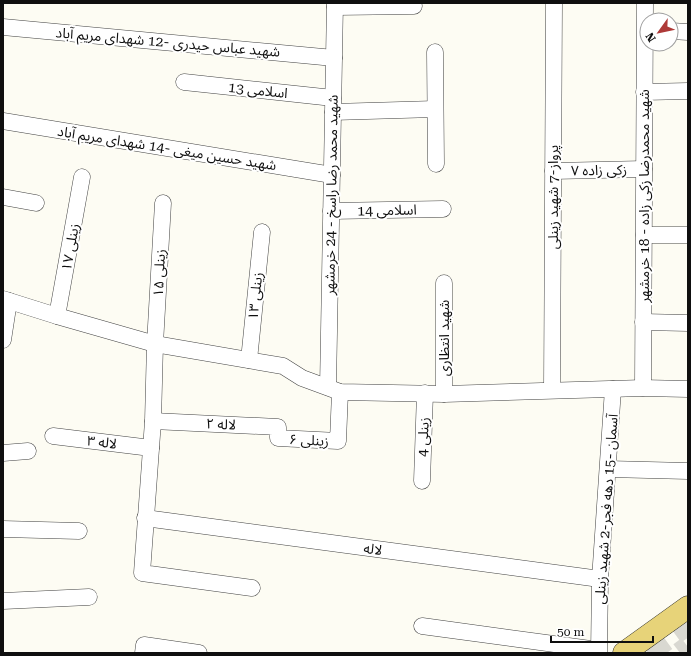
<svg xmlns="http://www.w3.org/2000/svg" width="691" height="656" viewBox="0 0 691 656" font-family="'Roboto Serif','Noto Sans Arabic',serif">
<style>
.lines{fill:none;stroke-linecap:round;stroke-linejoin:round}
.primary-tunnel{stroke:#d9d8d1;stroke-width:22;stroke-dasharray:22 11;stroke-linecap:butt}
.minor-casing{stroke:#424242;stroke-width:17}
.primary-casing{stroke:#202020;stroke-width:23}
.minor{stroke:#fff;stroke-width:16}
.primary{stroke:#e7d379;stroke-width:22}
.labels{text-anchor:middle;stroke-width:4;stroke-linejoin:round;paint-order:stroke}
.street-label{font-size:14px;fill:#0f0f0f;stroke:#fff}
</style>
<rect width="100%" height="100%" fill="#fdfcf3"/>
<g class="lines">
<g class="primary-tunnel">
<path d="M648 653 688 624"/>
<path d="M680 653 688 647"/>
</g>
<g class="minor-casing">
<g id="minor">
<path d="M335 7 414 6"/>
<path d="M3 27 334 58"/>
<path d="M671 31 688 32"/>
<path d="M435 52 436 164"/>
<path d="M184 82 333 98"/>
<path d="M644 92 688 91"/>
<path d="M333 112 435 109"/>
<path d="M3 121 332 175"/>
<path d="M553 171 644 169"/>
<path d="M3 197 36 203"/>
<path d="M163 203 155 344 153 421 142 573 252 588"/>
<path d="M331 211 443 209"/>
<path d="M644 235H688"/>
<path d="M444 283V394"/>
<path d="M3 299 57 316 155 344 283 366 302 378 340 392 444 394 643 388 688 389"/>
<path d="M57 316 82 177"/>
<path d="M643 322 688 323"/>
<path d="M3 340 9 301"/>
<path d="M249 360 262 232"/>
<path d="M328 387 335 3"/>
<path d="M643 388 645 3"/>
<path d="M552 390 554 3"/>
<path d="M153 421 278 427V438L338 441 340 392"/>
<path d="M53 436 151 448"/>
<path d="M3 453 28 451"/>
<path d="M608 469 688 471"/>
<path d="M422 481 425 393"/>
<path d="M145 518 600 579"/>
<path d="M3 529 79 531"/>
<path d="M3 601 89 597"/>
<path d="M422 626 598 650"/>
<path d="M143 653 144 645 199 653"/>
<path d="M599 653 600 579 613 389"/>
</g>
</g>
<g class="primary-casing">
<path id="primary" d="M624 653 688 607"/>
</g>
<use href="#minor" class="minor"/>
<use href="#primary" class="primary"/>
</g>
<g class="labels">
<g class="street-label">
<text transform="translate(168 42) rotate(5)" y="5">شهید عباس حیدری -12 شهدای مریم آباد</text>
<text transform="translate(258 90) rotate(6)" y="5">اسلامی 13</text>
<text transform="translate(167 148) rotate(9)" y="5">شهید حسین میغی -14 شهدای مریم آباد</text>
<text transform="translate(599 170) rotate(-1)" y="5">زکی زاده ۷</text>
<text transform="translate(331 195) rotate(-89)" y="5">شهید محمد رضا راسخ - 24 خرمشهر</text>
<text transform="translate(644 196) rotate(-90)" y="5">شهید محمدرضا زکی زاده - 18 خرمشهر</text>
<text transform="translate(553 197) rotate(-90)" y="5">پرواز-7 شهید زینلی</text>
<text transform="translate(387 210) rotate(-1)" y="5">اسلامی 14</text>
<text transform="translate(70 247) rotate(-80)" y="5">زینلی ۱۷</text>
<text transform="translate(159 273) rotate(-87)" y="5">زینلی ۱۵</text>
<text transform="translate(255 296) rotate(-84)" y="5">زینلی ۱۳</text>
<text transform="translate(444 338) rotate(-90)" y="5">شهید انتظاری</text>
<text transform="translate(221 424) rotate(3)" y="5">لاله ۲</text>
<text transform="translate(423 437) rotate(-88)" y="5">زینلی 4</text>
<text transform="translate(309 440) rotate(3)" y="5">زینلی ۶</text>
<text transform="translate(102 442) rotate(7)" y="5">لاله ۳</text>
<text transform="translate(606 509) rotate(-86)" y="5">آسمان -15 دهه فجر-2 شهید زینلی</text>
<text transform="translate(373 549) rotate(8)" y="5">لاله</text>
</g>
</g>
<rect width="691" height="656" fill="none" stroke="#0f0f0f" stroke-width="8"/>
<g transform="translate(659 32) rotate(237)"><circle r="19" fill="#ffffff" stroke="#9f9f9f"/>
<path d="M0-3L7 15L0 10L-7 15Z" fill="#ae3a38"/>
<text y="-6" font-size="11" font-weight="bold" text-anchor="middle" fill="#0f0f0f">N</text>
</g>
<path d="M551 636v6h102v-6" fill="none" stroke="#0f0f0f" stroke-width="2"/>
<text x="557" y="636" font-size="12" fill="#0f0f0f" stroke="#ffffff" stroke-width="3" paint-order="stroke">50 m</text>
</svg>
